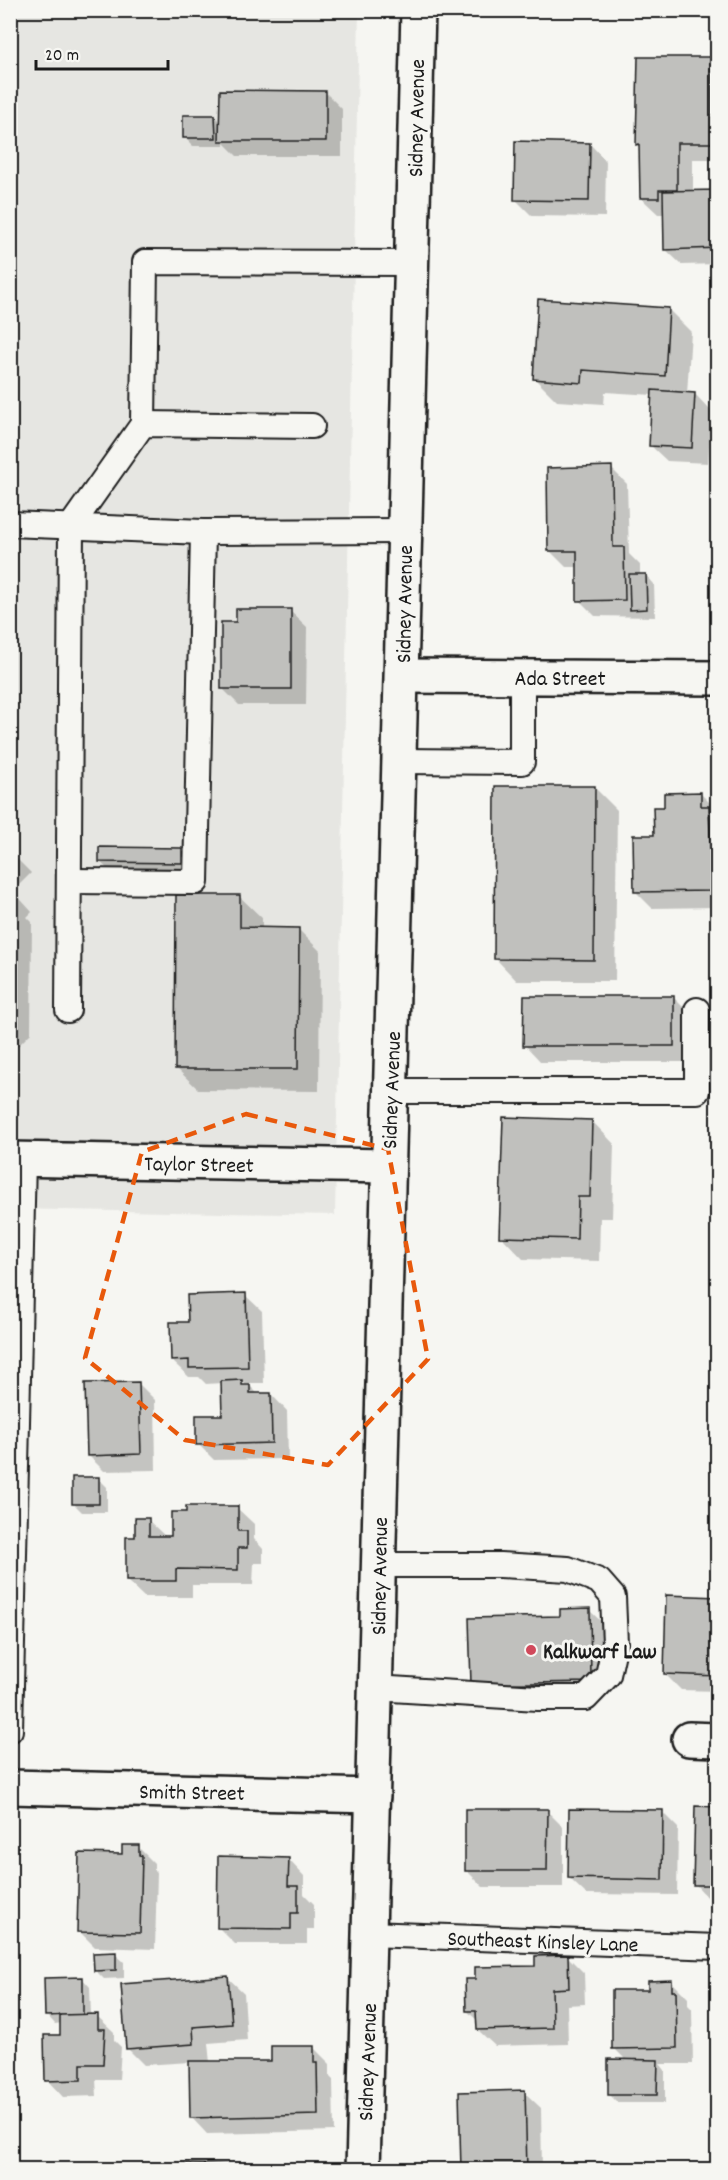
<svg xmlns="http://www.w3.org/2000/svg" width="728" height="2180" viewBox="0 0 728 2180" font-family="Dekko,sans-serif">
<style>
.built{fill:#e6e6e2}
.shadow{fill:#0003;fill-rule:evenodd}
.building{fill:#c0c0bd;stroke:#1c1c1c;stroke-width:1.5}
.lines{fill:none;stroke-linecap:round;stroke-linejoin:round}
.service-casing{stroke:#1c1c1c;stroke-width:28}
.minor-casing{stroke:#1c1c1c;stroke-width:38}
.secondary-casing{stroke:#1c1c1c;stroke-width:38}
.service{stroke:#f6f6f2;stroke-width:24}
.minor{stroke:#f6f6f2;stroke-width:33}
.secondary{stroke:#f6f6f2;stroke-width:33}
.marked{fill:none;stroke:#e8590c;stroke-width:4.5;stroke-dasharray:12 8;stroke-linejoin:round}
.poi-dot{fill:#d1495b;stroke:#f6f6f2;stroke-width:2}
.labels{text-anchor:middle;stroke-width:6;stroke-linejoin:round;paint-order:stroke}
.street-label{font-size:22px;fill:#1c1c1c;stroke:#f6f6f2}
.poi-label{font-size:22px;font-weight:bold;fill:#1c1c1c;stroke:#f6f6f2;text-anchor:start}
</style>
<rect width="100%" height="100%" fill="#f6f6f2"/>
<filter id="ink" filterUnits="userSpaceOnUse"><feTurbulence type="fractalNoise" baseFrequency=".0167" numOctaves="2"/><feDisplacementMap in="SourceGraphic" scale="12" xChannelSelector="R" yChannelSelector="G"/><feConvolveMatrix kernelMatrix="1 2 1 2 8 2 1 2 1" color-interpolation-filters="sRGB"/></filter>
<g filter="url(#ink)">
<path class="built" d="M11 11H359L335 1215 11 1209Z"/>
<g class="shadow">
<path d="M710 58 718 66V159H693V192H718V264L682 265 665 249V214H658L641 198V148L637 144Z"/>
<path d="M325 92 342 109V156H237L224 143V146H193L185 138 215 117 221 123Z"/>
<path d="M590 144 606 161 605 217 532 216 515 199Z"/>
<path d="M669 310 691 332 687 394H695L711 411 708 463 667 461 650 445 653 395 605 392 604 404 557 401 534 378Z"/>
<path d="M611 468 627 484 629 554 640 565V575H646L654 584 655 617 595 616 579 600 578 567H566L549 550Z"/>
<path d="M290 611 307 627 306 705H239L222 688 238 623Z"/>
<path d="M595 788 617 810 615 981H517L495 958Z"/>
<path d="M701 794 717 810 718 907 652 908 636 892 666 808Z"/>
<path d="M10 809 12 854 31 873 13 891 32 912 27 917 32 922 31 1033 13 1051 10 1049Z"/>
<path d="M181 849 189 858V871L109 870 100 862Z"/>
<path d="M239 896 262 918V929H298L320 951 319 1091 199 1090 176 1068Z"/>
<path d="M674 998 690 1014V1062H541L525 1045Z"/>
<path d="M592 1121 614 1144 612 1218H600L599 1261 523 1259 501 1236Z"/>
<path d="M245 1295 262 1311 264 1383H242L245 1386H250L258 1394H271L287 1411 288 1459 214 1460 198 1444 223 1417 222 1383 206 1384 199 1377H189L172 1361 189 1324Z"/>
<path d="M138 1383 155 1400 156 1470 104 1471 88 1455Z"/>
<path d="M98 1478 107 1487V1512H82L73 1503Z"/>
<path d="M237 1508 254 1524V1539L263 1549V1563H254L253 1585H192V1597H144L127 1581 136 1538 148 1520 165 1536 172 1537Z"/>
<path d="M718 1599V1691L681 1690 665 1674Z"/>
<path d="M589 1610 606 1626 607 1697 489 1700 473 1684 562 1618Z"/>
<path d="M718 1808V1901H711L695 1884Z"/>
<path d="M547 1811 563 1827V1887H483L466 1870Z"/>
<path d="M662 1812 678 1828 677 1895 586 1894 569 1878Z"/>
<path d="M138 1847 154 1863V1870L157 1873 155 1949 95 1947 79 1931 123 1856Z"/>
<path d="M288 1859 304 1876V1894L314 1904V1929H307V1944H235L218 1927Z"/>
<path d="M115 1954 124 1962V1978L104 1979 95 1970Z"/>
<path d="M568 1957 584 1973 585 2004 567 2005 568 2044 495 2046 478 2030V2021L467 2011 537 1967Z"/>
<path d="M227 1977 244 1993 247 2040 208 2043 210 2063H273L313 2047 330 2064V2077L333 2080 334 2131 207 2134 191 2117 190 2062 144 2065 128 2049Z"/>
<path d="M82 1978 90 1987 91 2016H97L114 2032V2040L121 2047 119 2080H96L97 2096 63 2097 47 2080 62 2036V2023L55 2024 47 2015ZM53 2014H61V2017H53Z"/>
<path d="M671 1981 688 1998V2005L692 2009 693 2064H660L665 2070V2103H618L609 2094 627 2061 614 2048 649 1992Z"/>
<path d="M524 2092 541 2108 542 2170H463Z"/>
</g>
<g class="building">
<path d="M638 57H711L712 143H677V190H659V198H640L639 144 636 145Z"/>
<path d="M220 90 326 91V141H219Z"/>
<path d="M183 115H215L216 138H183Z"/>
<path d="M515 141 590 143 589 201 514 200Z"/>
<path d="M718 190V248L664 250 663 191Z"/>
<path d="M538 299 669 308 665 376 583 370 582 383 533 379Z"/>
<path d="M652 390 695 393 692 448 649 446Z"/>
<path d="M612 466 613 547H624L625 600 577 601V551H548L547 468Z"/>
<path d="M629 574H646L647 609 630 610Z"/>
<path d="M236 609H291V689H221V622H236Z"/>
<path d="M495 786H595L594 960 494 959Z"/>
<path d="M701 792V806H709L712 891 634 892 633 835H654L653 807H664V793Z"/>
<path d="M99 847 182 848V863L99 862Z"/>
<path d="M176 895H240V927L299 928 298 1069H175Z"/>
<path d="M524 996H674V1046H523Z"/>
<path d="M503 1117 592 1120 590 1197H578L577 1239 499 1237Z"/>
<path d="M246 1293 248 1367 189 1368V1360L171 1361 170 1322H188L187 1295Z"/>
<path d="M242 1380V1385H250V1393H271L272 1443 196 1445V1415H222L221 1381Z"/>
<path d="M139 1382 141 1454 87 1456 85 1383Z"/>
<rect x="72" y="1477" width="27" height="27"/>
<path d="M186 1506H238V1531H247V1548H238V1570L176 1569V1581H126V1537H135V1518H149V1536H171V1512H186Z"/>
<path d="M666 1595 718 1597V1676L664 1674Z"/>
<path d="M590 1608 591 1682 471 1684 469 1618 560 1616V1609Z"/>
<path d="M695 1806 718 1807V1885H693Z"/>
<path d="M465 1809H548L547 1871H465Z"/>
<path d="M569 1809 663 1810 662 1880 568 1878Z"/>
<path d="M122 1845H139V1855L142 1856 140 1933 77 1932 79 1853 122 1854Z"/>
<path d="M218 1856 289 1858 288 1886H298V1913H291V1929L217 1928Z"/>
<path d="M116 1952V1970L94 1971 93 1953Z"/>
<path d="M568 1955 569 1988 552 1989 553 2028 477 2030 476 2011H466L465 1979H475V1967L535 1966V1956Z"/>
<path d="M228 1976 232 2024 193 2027 194 2044 126 2049 121 1984Z"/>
<path d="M83 1977V2015L45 2016 44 1978Z"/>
<path d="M672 1980V1991H676L677 2048 612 2049V1990H648V1981Z"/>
<path d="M98 2014V2029H105L103 2064H81V2080L45 2081 44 2035H60V2015Z"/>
<path d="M271 2046H314V2063H317L318 2115 190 2118 189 2061H271Z"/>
<path d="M608 2059 658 2060 657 2095H608Z"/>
<path d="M525 2090 527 2170H461L459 2092Z"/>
<path d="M156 2163 233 2165V2170H156Z"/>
</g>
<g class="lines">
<g class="service-casing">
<g id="service">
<path d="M143 424 145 262 412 263"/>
<path d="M10 524 203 532 404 531"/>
<path d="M399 761 522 762V677"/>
<path d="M69 881 196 882 203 532"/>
<path d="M68 1010 71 526 143 424 312 426"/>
<path d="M390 1091H697V1010"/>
<path d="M375 1688 538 1698H586L608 1675 615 1643 613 1597 599 1581 568 1569 500 1565H378"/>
<path d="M10 1730 23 1159"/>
<path d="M369 1934 718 1947"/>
</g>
</g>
<g class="minor-casing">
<g id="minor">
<path d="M402 676 718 678"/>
<path d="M10 1159 388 1166"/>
<path d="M689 1739 718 1740"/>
<path d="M10 1787 373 1796"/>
</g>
</g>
<g class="secondary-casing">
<path id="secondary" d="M363 2170 418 10"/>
</g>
<use href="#service" class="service"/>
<use href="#minor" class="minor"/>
<use href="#secondary" class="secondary"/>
</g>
</g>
<path class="marked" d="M246 1114 388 1149 428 1359 328 1465 185 1440 85 1358 142 1152Z"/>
<circle class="poi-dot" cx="531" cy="1650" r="6"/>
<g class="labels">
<g class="street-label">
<text transform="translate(415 118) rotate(-89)" y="8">Sidney Avenue</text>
<text transform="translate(403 604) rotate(-89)" y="8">Sidney Avenue</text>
<text x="560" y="685">Ada Street</text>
<text transform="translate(390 1090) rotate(-88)" y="8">Sidney Avenue</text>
<text transform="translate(199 1163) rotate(1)" y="8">Taylor Street</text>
<text transform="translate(378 1576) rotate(-89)" y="8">Sidney Avenue</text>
<text transform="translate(192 1791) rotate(1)" y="8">Smith Street</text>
<text transform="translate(543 1940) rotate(2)" y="8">Southeast Kinsley Lane</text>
<text transform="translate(366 2062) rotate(-88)" y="8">Sidney Avenue</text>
</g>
<g class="poi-label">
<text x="543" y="1658">Kalkwarf Law</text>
</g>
</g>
<rect width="728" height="2180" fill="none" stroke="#f6f6f2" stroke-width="36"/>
<rect x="18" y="18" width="692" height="2144" fill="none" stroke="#1c1c1c" stroke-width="2" filter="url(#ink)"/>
<path d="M36 60v9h132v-9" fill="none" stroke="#1c1c1c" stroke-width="3"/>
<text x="45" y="60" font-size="18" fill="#1c1c1c" stroke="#f6f6f2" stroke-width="4.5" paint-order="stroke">20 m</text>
</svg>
